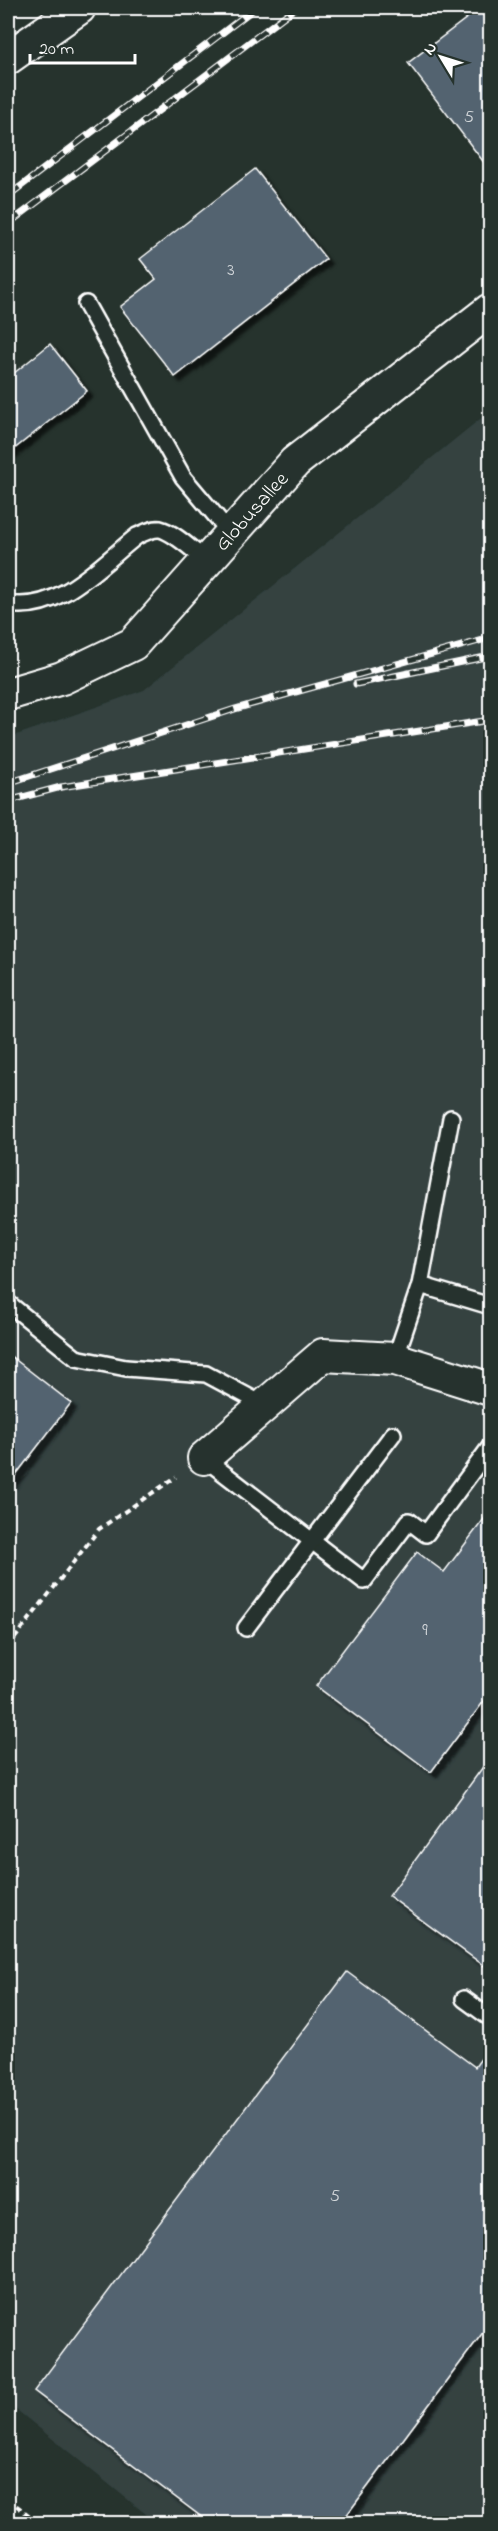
<svg xmlns="http://www.w3.org/2000/svg" width="498" height="2531" viewBox="0 0 498 2531" font-family="'Indie Flower',sans-serif">
<style>
.built{fill:#344241}
.building{fill:#536470;stroke:#fff;stroke-width:1.5;filter:url(#shadow)}
.lines{fill:none;stroke-linecap:round;stroke-linejoin:round}
.service-casing{stroke:#fff;stroke-width:20}
.minor-casing{stroke:#fff;stroke-width:36}
.path{stroke:#fff;stroke-width:4;stroke-dasharray:6 4.5;stroke-linecap:butt}
.service{stroke:#26332d;stroke-width:15}
.minor{stroke:#26332d;stroke-width:32}
.rail-casing{stroke:#fff;stroke-width:7}
.rail{stroke:#26332d;stroke-width:4.5;stroke-dasharray:14;stroke-linecap:butt}
.labels{text-anchor:middle;stroke-width:4.5;stroke-linejoin:round;paint-order:stroke}
.number-label{font-size:18px;fill:#d4d8db}
.street-label{font-size:21px;fill:#fff;stroke:#26332d}
</style>
<defs>
<filter id="shadow"><feDropShadow dx="5.5" dy="5.5" stdDeviation="1.5" flood-color="#0009"/></filter>
</defs>
<rect width="100%" height="100%" fill="#26332d"/>
<filter id="ink" filterUnits="userSpaceOnUse"><feTurbulence type="fractalNoise" baseFrequency=".0167" numOctaves="2"/><feDisplacementMap in="SourceGraphic" scale="12" xChannelSelector="R" yChannelSelector="G"/><feConvolveMatrix kernelMatrix="1 2 1 2 8 2 1 2 1" color-interpolation-filters="sRGB"/></filter>
<g filter="url(#ink)">
<path class="built" d="M490 411V2523H157L8 2403V738L144 690Z"/>
<g class="building">
<path d="M480 8H490L489 169 408 63Z"/>
<path d="M255 169 326 259 175 377 120 307 156 279 140 259Z"/>
<path d="M50 344 87 391 8 454V378Z"/>
<path d="M8 1354 71 1403 8 1485Z"/>
<path d="M490 1511V1693L431 1772 316 1686 417 1552 444 1572Z"/>
<path d="M488 1760 490 1762V1970L389 1896Z"/>
<path d="M347 1972 475 2067 490 2046V2323L340 2524H211L34 2391Z"/>
</g>
<g class="lines">
<g class="service-casing">
<g id="service">
<path d="M86 304 183 477 231 534"/>
<path d="M8 604C59 613 100 565 137 536 144 533 152 528 160 529 176 533 194 552 207 561"/>
<path d="M420 1285 451 1118"/>
<path d="M8 1303 76 1358 126 1368 206 1374 264 1405"/>
<path d="M395 1359 420 1285 490 1306"/>
<path d="M204 1458 364 1581 409 1521 426 1534 490 1447"/>
<path d="M246 1628 393 1434"/>
<path d="M464 1999 490 2018"/>
</g>
</g>
<g class="minor-casing">
<g id="minor">
<path d="M8 58 79 8"/>
<path d="M8 694 62 678 133 644 295 462 490 310"/>
<path d="M204 1458 323 1355 395 1359 490 1389"/>
</g>
</g>
<g class="path">
<path d="M8 1647 99 1529 176 1477"/>
<path d="M8 2499 40 2524"/>
</g>
<use href="#service" class="service"/>
<use href="#minor" class="minor"/>
<g class="rail-casing">
<g id="rail">
<path d="M8 196 255 8"/>
<path d="M8 224 295 8"/>
<path d="M356 684 490 656"/>
<path d="M8 783 235 709 490 638"/>
<path d="M8 801 61 787 490 720"/>
</g>
</g>
<use href="#rail" class="rail"/>
</g>
</g>
<g class="labels">
<g class="number-label">
<text x="469" y="122">5</text>
<text x="231" y="275">3</text>
<text x="425" y="1635">9</text>
<text x="335" y="2201">5</text>
</g>
<g class="street-label">
<text transform="translate(251 511) rotate(-48)" y="7">Globusallee</text>
</g>
</g>
<rect width="498" height="2531" fill="none" stroke="#26332d" stroke-width="30"/>
<rect x="15" y="15" width="468" height="2501" fill="none" stroke="#fff" stroke-width="2" filter="url(#ink)"/>
<g transform="translate(441 57) rotate(308)" stroke="#26332d" stroke-width="4.5" paint-order="stroke">
<path d="M0-4.5L10 22L0 15L-10 22Z" fill="#ffffff"/>
<text y="-9" font-size="16" font-weight="bold" text-anchor="middle" fill="#ffffff">N</text>
</g>
<path d="M30 54v9h105v-9" fill="none" stroke="#ffffff" stroke-width="3"/>
<text x="39" y="54" font-size="18" fill="#ffffff" stroke="#26332d" stroke-width="4.5" paint-order="stroke">20 m</text>
</svg>
